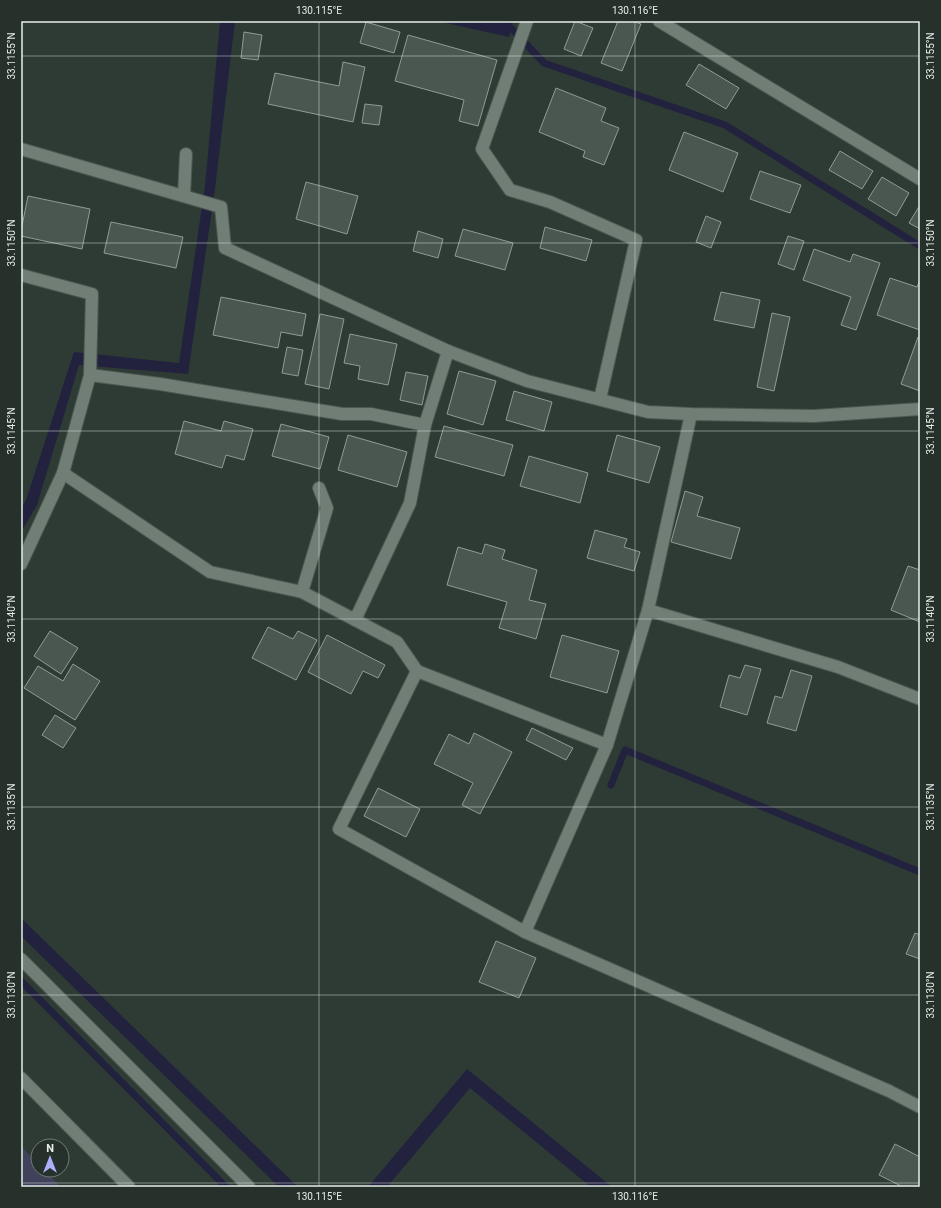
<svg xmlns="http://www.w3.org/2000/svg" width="941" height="1208" viewBox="0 0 941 1208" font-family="Roboto,sans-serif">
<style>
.green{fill:#40415a}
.water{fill:#22223f}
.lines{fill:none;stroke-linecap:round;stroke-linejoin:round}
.stream{stroke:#22223f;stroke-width:7}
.building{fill:#4a5750;stroke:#8e9c94}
.minor-casing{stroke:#4c5752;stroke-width:14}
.minor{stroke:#707e76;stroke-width:12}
.ticks{fill:none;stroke:#e6eeea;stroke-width:1;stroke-opacity:0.45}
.neatline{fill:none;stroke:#e6eeea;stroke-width:1.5}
.ticks-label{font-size:10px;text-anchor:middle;fill:#e6eeea}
</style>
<rect width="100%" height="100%" fill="#2e3b34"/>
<path class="green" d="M21 1146 38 1164V1170H44L61 1187H21Z"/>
<g class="water">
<path d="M220 21H235L215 189 188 374 79 365 37 505 21 532V509L26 500 74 352 179 363 205 186Z"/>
<path d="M437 21H513L509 37Z"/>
<path d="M21 918 298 1187H279L21 936Z"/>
<path d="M467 1069 612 1187H591L470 1088 387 1187H368Z"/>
</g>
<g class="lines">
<g class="stream">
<path d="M502 26 511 28 544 63 725 125 920 246"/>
<path d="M611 785 625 750 920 872"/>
<path d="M21 981 226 1187"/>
</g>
</g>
<g class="building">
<path d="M575 21 593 28 581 56 564 49Z"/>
<path d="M618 21H632L641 24 622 71 601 63Z"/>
<path d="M366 22 400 32 394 53 360 43Z"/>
<path d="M244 32 262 35 258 60 241 58Z"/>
<path d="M408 35 497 60 478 126 459 121 464 100 395 81Z"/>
<path d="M343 62 365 67 353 122 268 104 275 73 339 86Z"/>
<path d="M699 64 739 88 726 109 686 85Z"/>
<path d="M556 88 606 108 601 121 619 128 604 165 583 157 585 151 539 132Z"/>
<path d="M365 104 382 106 379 125 362 123Z"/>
<path d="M684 132 738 153 723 192 669 170Z"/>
<path d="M840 151 873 171 862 189 829 170Z"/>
<path d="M760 171 801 185 790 213 750 199Z"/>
<path d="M882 177 909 193 896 216 868 199Z"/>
<path d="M306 182 358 196 347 234 296 219Z"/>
<path d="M28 196 90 209 82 249 21 236V231Z"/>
<path d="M920 205V229L909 223Z"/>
<path d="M706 216 721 222 711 248 696 242Z"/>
<path d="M111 222 183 237 176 268 104 253Z"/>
<path d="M545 227 592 240 586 261 540 248Z"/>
<path d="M463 229 513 243 505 270 455 256Z"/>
<path d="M418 231 443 239 438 258 413 251Z"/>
<path d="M788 236 804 241 794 270 778 264Z"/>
<path d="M814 249 850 262 853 254 880 263 856 330 841 325 851 297 803 280Z"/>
<path d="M890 278 917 287 920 280V330L877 315Z"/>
<path d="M721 292 760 300 754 328 714 320Z"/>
<path d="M221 297 306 314 302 336 281 332 278 348 213 335Z"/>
<path d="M772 313 790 317 774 391 757 387Z"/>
<path d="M320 314 344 319 329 389 305 384Z"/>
<path d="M350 334 397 344 388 385 358 379 360 366 344 363Z"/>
<path d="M918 337H920V391L901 384Z"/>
<path d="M287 347 303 350 298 376 282 373Z"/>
<path d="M459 371 496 381 483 425 447 414Z"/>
<path d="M406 372 428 376 422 405 400 400Z"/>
<path d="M514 391 552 402 544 431 506 420Z"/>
<path d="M184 421 221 431 224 421 253 429 244 460 226 455 222 468 175 454Z"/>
<path d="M281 424 329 437 320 469 272 456Z"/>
<path d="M444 426 513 445 504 476 435 457Z"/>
<path d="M348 435 407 452 397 487 338 470Z"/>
<path d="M617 435 660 447 649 483 607 471Z"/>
<path d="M529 456 588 473 580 503 520 486Z"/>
<path d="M685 491 703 497 697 516 740 528 731 559 671 542Z"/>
<path d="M595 530 627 539 624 547 640 552 634 571 587 558Z"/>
<path d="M485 544 505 550 502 559 537 570 529 600 546 604 536 639 499 628 507 602 447 585 458 547 482 554Z"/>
<path d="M908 566 920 570V622L891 610Z"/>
<path d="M268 627 293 639 298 631 317 640 296 680 252 658Z"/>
<path d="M50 631 78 648 61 674 34 656Z"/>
<path d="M327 635 385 665 378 678 363 671 351 694 308 672Z"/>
<path d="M562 635 619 651 607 693 550 677Z"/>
<path d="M73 664 100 681 75 720 24 688 38 666 63 681Z"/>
<path d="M745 665 761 669 747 715 720 707 729 675 740 678Z"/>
<path d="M791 670 812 676 796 731 767 723 775 696 782 698Z"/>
<path d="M55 715 76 728 63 748 42 735Z"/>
<path d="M532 728 573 748 566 760 526 740Z"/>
<path d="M474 733 512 752 480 814 462 805 473 783 434 764 449 734 469 744Z"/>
<path d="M378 788 420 809 406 837 364 816Z"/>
<path d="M915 933 920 935V959L906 954Z"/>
<path d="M496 941 536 958 519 998 479 982Z"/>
<path d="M895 1144 920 1157V1187H903L879 1175Z"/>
</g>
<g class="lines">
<g class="minor-casing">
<g id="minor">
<path d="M527 21 482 149 510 190 550 202 636 240 600 399"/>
<path d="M659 21 920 179"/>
<path d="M21 149 221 207 225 248 448 351 527 381 648 412 691 414 814 416 920 409"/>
<path d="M184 196 186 154"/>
<path d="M21 275 92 294 90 375 63 473 21 564"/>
<path d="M90 375 160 384 342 414H371L425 425"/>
<path d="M691 414 648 610 607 745 525 932 889 1091 920 1107"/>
<path d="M63 473 210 572 302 592 397 642 417 671 607 745"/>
<path d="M302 592 327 508 319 488"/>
<path d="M648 610 838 667 920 699"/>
<path d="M355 620 410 503 425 425 448 351"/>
<path d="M417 671 339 829 525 932"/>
<path d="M21 959 249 1187"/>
<path d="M21 1078 129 1187"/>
</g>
</g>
<use href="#minor" class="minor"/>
</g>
<path class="ticks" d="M319 21V1187M635 21V1187M21 56H920M21 243H920M21 431H920M21 619H920M21 807H920M21 995H920M21 1183H920"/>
<rect width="941" height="1208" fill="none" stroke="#25312a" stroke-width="44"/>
<g transform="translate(50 1158)"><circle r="19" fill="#25312a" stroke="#727d77"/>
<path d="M0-3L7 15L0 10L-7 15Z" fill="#adaffb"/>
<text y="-6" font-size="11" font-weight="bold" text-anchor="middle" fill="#e6eeea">N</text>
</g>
<rect x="22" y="22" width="897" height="1164" class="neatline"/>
<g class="ticks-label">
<text x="319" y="14">130.115°E</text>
<text x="635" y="14">130.116°E</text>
<text transform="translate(11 56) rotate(-90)" y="4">33.1155°N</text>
<text transform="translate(930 56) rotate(-90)" y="4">33.1155°N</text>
<text transform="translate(11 243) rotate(-90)" y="4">33.1150°N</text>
<text transform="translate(930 243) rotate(-90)" y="4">33.1150°N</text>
<text transform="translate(11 431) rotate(-90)" y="4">33.1145°N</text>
<text transform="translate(930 431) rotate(-90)" y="4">33.1145°N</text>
<text transform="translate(11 619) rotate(-90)" y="4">33.1140°N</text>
<text transform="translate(930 619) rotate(-90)" y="4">33.1140°N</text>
<text transform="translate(11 807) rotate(-90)" y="4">33.1135°N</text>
<text transform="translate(930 807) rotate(-90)" y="4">33.1135°N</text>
<text transform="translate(11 995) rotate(-90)" y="4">33.1130°N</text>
<text transform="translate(930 995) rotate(-90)" y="4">33.1130°N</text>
<text x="319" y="1200">130.115°E</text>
<text x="635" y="1200">130.116°E</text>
</g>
</svg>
